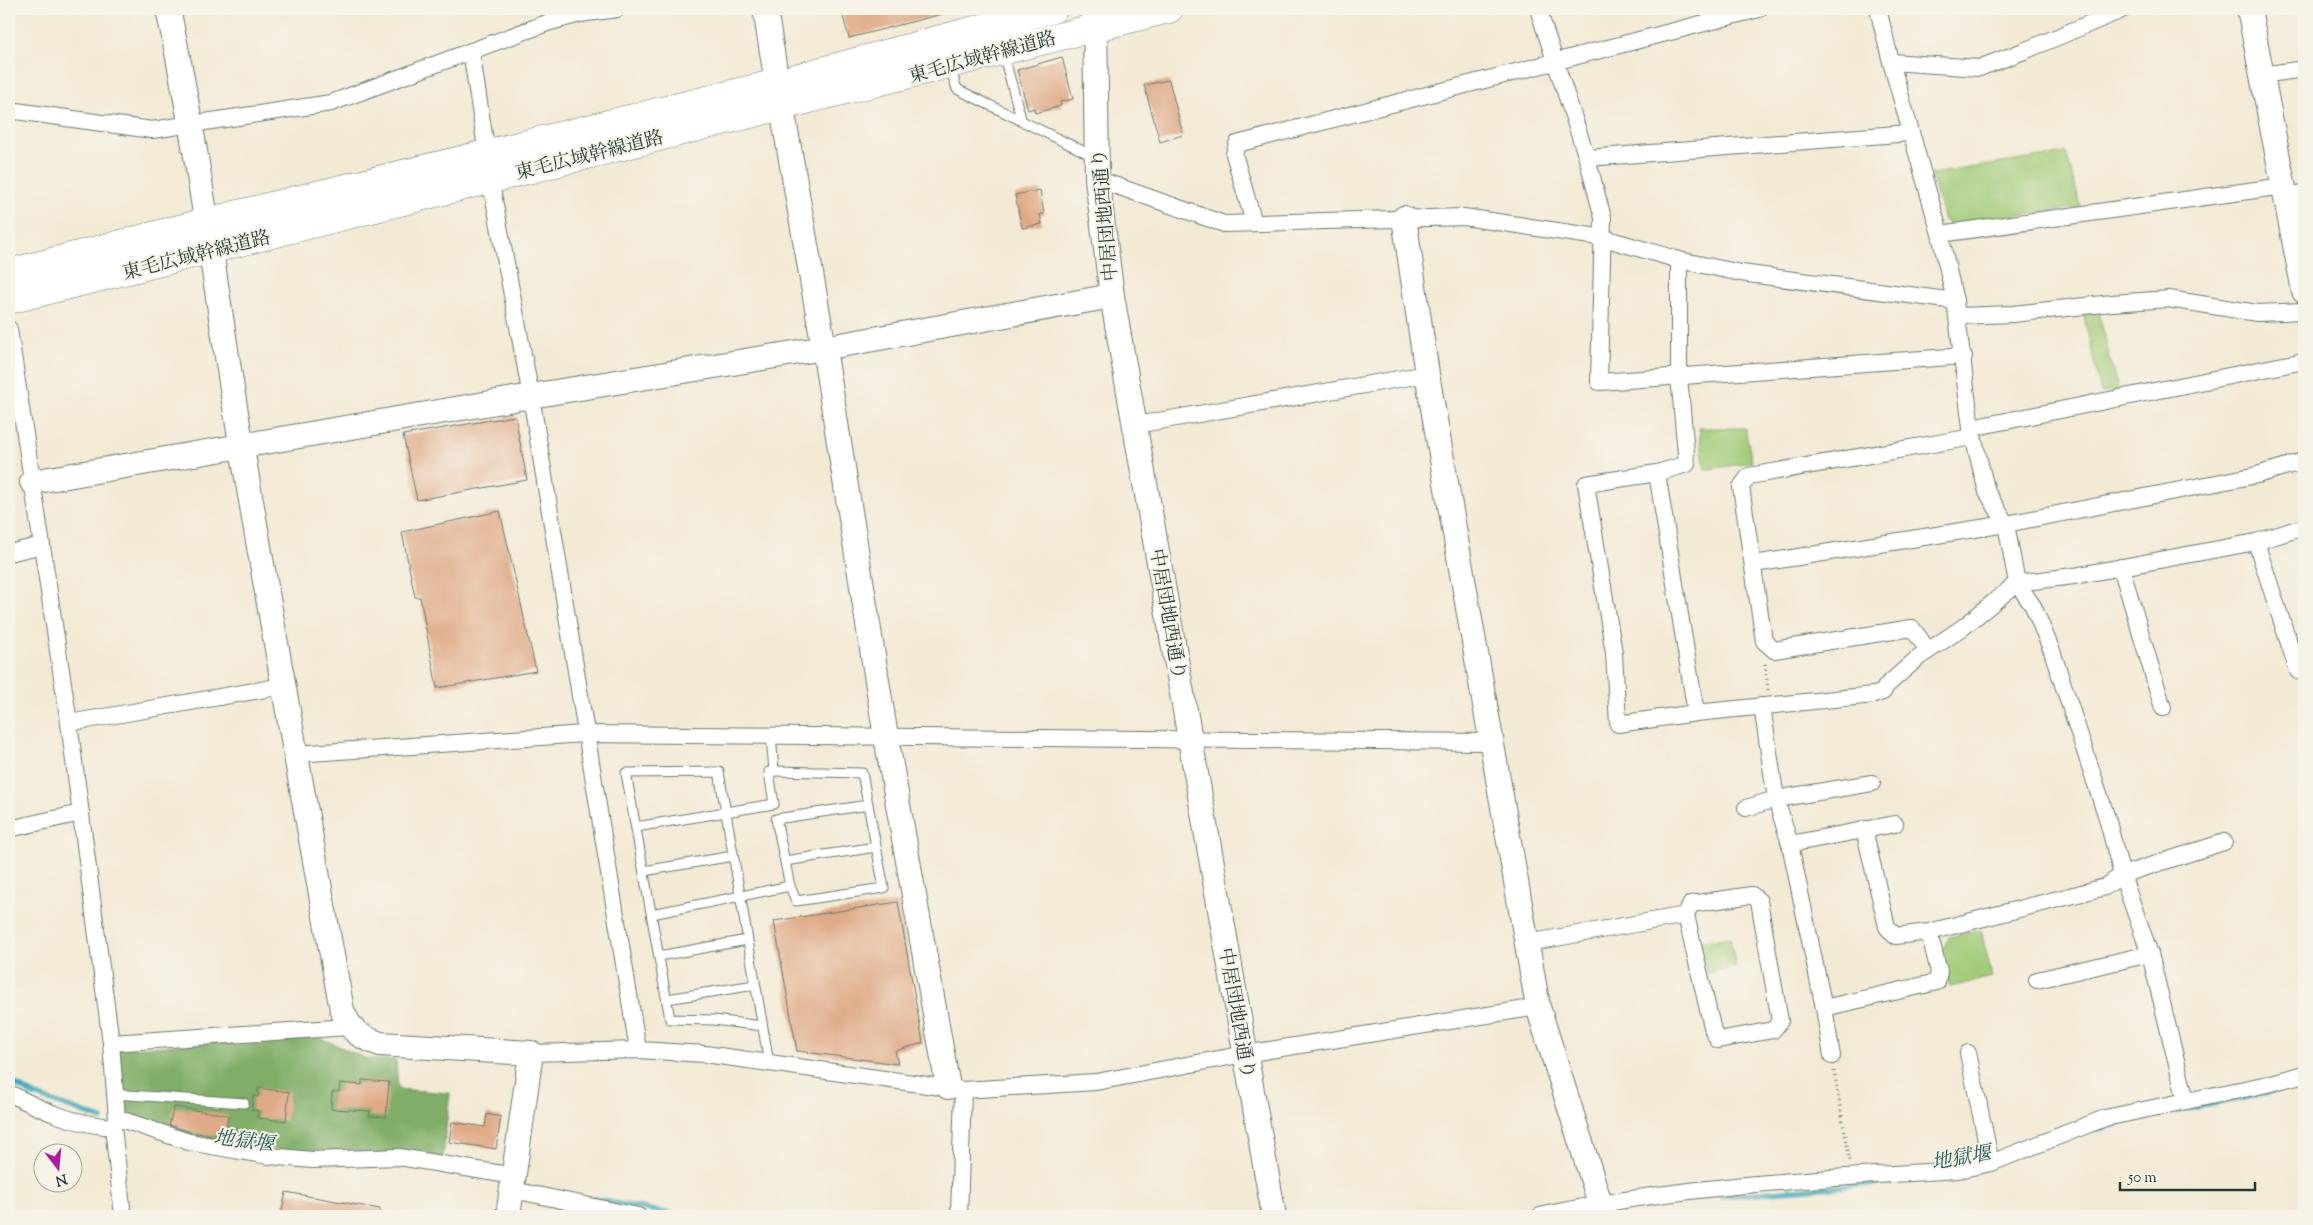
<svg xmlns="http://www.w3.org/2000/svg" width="2313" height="1225" viewBox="0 0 2313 1225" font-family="'Sorts Mill Goudy','Noto Serif JP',serif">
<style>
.green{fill:#a0ca77;stroke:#608456}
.forest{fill:#80ae68;stroke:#50764e}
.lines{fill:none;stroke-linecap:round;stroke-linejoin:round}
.stream{stroke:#3baaba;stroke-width:5.5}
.building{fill:#dfaa87}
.lane-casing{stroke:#697a6c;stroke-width:11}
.street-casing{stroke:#697a6c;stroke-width:18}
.secondary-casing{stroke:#697a6c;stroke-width:26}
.highway-casing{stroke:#697a6c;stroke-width:29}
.path{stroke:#697a6c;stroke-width:3;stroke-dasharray:1 4;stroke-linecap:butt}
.lane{stroke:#fff;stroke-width:9}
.street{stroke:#fff;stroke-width:16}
.secondary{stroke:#fff;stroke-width:24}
.highway{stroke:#fff;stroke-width:28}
.labels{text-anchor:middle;stroke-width:4;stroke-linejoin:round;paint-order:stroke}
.street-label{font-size:19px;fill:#1f3d34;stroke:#f7f3e8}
.water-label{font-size:20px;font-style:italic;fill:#275e5c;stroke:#f7f3e8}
</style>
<rect width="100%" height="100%" fill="#f7f3e8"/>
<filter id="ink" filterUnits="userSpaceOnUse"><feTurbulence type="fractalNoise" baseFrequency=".02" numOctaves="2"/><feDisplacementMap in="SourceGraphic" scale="10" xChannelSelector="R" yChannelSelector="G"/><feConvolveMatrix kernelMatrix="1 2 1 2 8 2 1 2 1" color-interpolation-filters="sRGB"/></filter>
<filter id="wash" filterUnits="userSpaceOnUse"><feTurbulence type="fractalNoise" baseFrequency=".0096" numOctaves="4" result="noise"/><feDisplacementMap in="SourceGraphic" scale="20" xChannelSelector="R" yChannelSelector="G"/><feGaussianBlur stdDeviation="1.12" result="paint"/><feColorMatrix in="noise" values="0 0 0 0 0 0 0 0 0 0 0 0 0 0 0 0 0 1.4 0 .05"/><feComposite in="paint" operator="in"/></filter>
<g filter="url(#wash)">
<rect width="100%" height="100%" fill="#f3ead5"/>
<g class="green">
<path d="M2066 153 2081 207 1950 225 1944 220 1931 174Z"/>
<path d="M2098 310 2118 390 2101 393 2083 313Z"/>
<path d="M1699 428H1745L1752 462 1705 470Z"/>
<path d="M1981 930 1992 977 1950 987 1942 951 1949 937Z"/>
<path d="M1730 937 1736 967 1706 973 1699 942Z"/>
</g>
<path class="forest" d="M316 1036 367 1059 396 1060 398 1089 450 1093 443 1157 316 1155 190 1137 124 1114 118 1049Z"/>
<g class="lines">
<g class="stream">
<path d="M9 1081 34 1095 102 1119"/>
<path d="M2177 1111 2269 1093 2304 1082"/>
<path d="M2094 1130 2126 1121"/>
<path d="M1721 1196 1896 1182"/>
<path d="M594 1199 682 1216"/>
</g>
</g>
<g id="blocks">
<g class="building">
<path d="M841 9H941L942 14 849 38Z"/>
<path d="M1062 57 1073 99 1060 102 1061 106 1035 113 1034 108 1028 110 1017 70Z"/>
<path d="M1169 80 1183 135 1160 142 1144 85Z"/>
<path d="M1040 190 1044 214H1040L1042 224 1022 228 1015 195Z"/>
<path d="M515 416 527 480 417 500 403 435Z"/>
<path d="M500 511 536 671 437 688 420 597H415L402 532Z"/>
<path d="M898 902 923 1043 895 1051 898 1064 797 1051 774 921Z"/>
<path d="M362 1080 389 1082 386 1117 369 1116 370 1111 331 1109 332 1092H339L340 1083 362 1085Z"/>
<path d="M258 1088 289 1092 286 1121 257 1118 258 1111 252 1110 253 1096 258 1097Z"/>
<path d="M174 1107 228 1115 225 1136 194 1133 169 1125Z"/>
<path d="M487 1114 501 1117 496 1149 449 1142 452 1122 485 1127Z"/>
<path d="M286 1192 380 1209V1216H281Z"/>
</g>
</g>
</g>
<g filter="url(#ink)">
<use href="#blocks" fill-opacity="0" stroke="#697a6c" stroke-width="1"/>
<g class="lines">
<g class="lane-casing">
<g id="lane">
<path d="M1003 53 1022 122"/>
<path d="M950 67 957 89 1095 157"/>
<path d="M636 827 774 804 769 772 774 771 771 735"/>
<path d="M785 861 876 847"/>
<path d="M644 871 733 856"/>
<path d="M790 886 776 819 868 805"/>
<path d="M652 914 790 886 796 901 884 888 862 773 774 771"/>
<path d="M659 956 747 940"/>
<path d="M667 999 755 985"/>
<path d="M762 1026 714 1020 670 1019 626 773 719 772 769 1063"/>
<path d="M115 1094 244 1103"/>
</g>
</g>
<g class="street-casing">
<g id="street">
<path d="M1538 9 1587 158 1603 218 1599 382 1964 356"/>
<path d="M1878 9 1891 62 1940 234 1955 301 1971 428 1987 492 2006 524 2017 583 2033 606 2052 651 2107 818 2122 875 2150 954 2186 1101"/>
<path d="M471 51 487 154"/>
<path d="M1891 62 1979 68 2024 51 2124 9"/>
<path d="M2262 75 2304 69"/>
<path d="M9 110 152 130 331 103 547 23 580 14 617 9"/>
<path d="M1587 158 1910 133"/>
<path d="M490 178 531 396 638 1050"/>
<path d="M1097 179 1224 224 1464 217 1604 238 1679 260 1741 273 1955 301"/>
<path d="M2286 196 2304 193"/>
<path d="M1254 223 1234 154 1237 144 1759 9"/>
<path d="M1940 234 2284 186"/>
<path d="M1679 260V377L1687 464 1657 473 1586 484 1614 653 1618 724 1696 713 1874 695 1883 692 1886 686 1919 657 1962 628 2017 583 2074 576 2256 542 2304 527"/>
<path d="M1958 316 2013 314 2112 303 2169 299 2257 313 2304 311"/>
<path d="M9 329 69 723 111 1043 117 1118 113 1127 123 1216"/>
<path d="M1136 425 1427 374"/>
<path d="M1971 428 2304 361"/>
<path d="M1657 473 1696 713"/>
<path d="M2256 542 2298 671"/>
<path d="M9 553 42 545"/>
<path d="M1754 564 2006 524 2257 475 2304 461"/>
<path d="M2121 567 2163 708"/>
<path d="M1928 650 1912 628 1774 650 1764 641 1741 487 1749 476 1973 437"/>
<path d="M1762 706 1776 799 1790 844 1824 1008 1832 1056"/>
<path d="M69 723 283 686"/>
<path d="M296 754 584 734 1490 742"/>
<path d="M1746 808 1776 799 1872 783"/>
<path d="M9 829 81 813"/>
<path d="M1864 829 1887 927 1895 936 1929 932 2105 887 2122 875 2224 842"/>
<path d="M1790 844 1895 824"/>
<path d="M1527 943 1686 915 1691 904 1752 895 1759 901 1780 1021 1773 1030 1718 1040 1713 1031 1686 915"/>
<path d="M2037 980 2150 954"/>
<path d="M1824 1008 1937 982 1939 972 1929 932"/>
<path d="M111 1043 349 1027"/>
<path d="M531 1053 638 1050 705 1054 963 1090 1096 1082 1245 1054 1538 1007"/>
<path d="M1968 1053 1991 1163"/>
<path d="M9 1093C43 1111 74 1124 113 1127"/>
<path d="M117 1118 189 1142 269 1156 312 1160 399 1157 514 1176"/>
<path d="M513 1190 638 1216"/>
<path d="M959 1216 963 1090"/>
<path d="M1540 1216C1678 1185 1818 1179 1958 1170L1991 1163 2105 1118 2268 1084 2304 1074"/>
</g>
</g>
<g class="secondary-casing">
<g id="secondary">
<path d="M168 9C196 138 213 270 234 401 268 604 305 807 342 1010 351 1032 358 1036 380 1044L531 1053 508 1216"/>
<path d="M765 9 777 83"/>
<path d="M1095 9 1097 179 1112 296 1274 1216"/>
<path d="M2249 9 2304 291"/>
<path d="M782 108 824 348 886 737 948 1087"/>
<path d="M1404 218 1427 374 1538 1007 1604 1216"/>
<path d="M32 482 531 396 824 348 1112 296"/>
</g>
</g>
<g class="highway-casing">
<g id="highway">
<path d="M9 273 206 222 777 83 1053 9"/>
<path d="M9 300 1169 9"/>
</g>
</g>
<g class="path">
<path d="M1765 664 1768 690"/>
<path d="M1834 1071 1850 1161"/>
</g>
<use href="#lane" class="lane"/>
<use href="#street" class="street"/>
<use href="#secondary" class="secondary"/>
<use href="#highway" class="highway"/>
</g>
</g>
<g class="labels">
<g class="street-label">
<text transform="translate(982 56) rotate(-15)" y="7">東毛広域幹線道路</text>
<text transform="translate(589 154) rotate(-14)" y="7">東毛広域幹線道路</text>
<text transform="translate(1104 215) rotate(-95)" y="7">中居団地西通り</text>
<text transform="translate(196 254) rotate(-14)" y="7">東毛広域幹線道路</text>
<text transform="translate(1169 614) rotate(80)" y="7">中居団地西通り</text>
<text transform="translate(1238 1013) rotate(80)" y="7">中居団地西通り</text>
</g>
<g class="water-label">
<text transform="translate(244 1140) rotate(7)" y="7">地獄堰</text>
<text transform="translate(1961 1157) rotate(-10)" y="7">地獄堰</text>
</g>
</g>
<rect width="2313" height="1225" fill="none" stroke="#f7f3e8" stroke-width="30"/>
<g transform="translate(58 1168) rotate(164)"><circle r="24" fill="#f7f3e8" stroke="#a1aaa0"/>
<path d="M0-4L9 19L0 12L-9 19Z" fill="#b5179e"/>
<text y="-8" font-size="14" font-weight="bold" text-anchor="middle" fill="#1f3d34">N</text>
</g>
<path d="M2120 1182v8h135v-8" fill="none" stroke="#1f3d34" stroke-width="2.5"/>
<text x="2128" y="1182" font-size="15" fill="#1f3d34" stroke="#f7f3e8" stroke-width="4" paint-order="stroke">50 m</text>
</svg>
